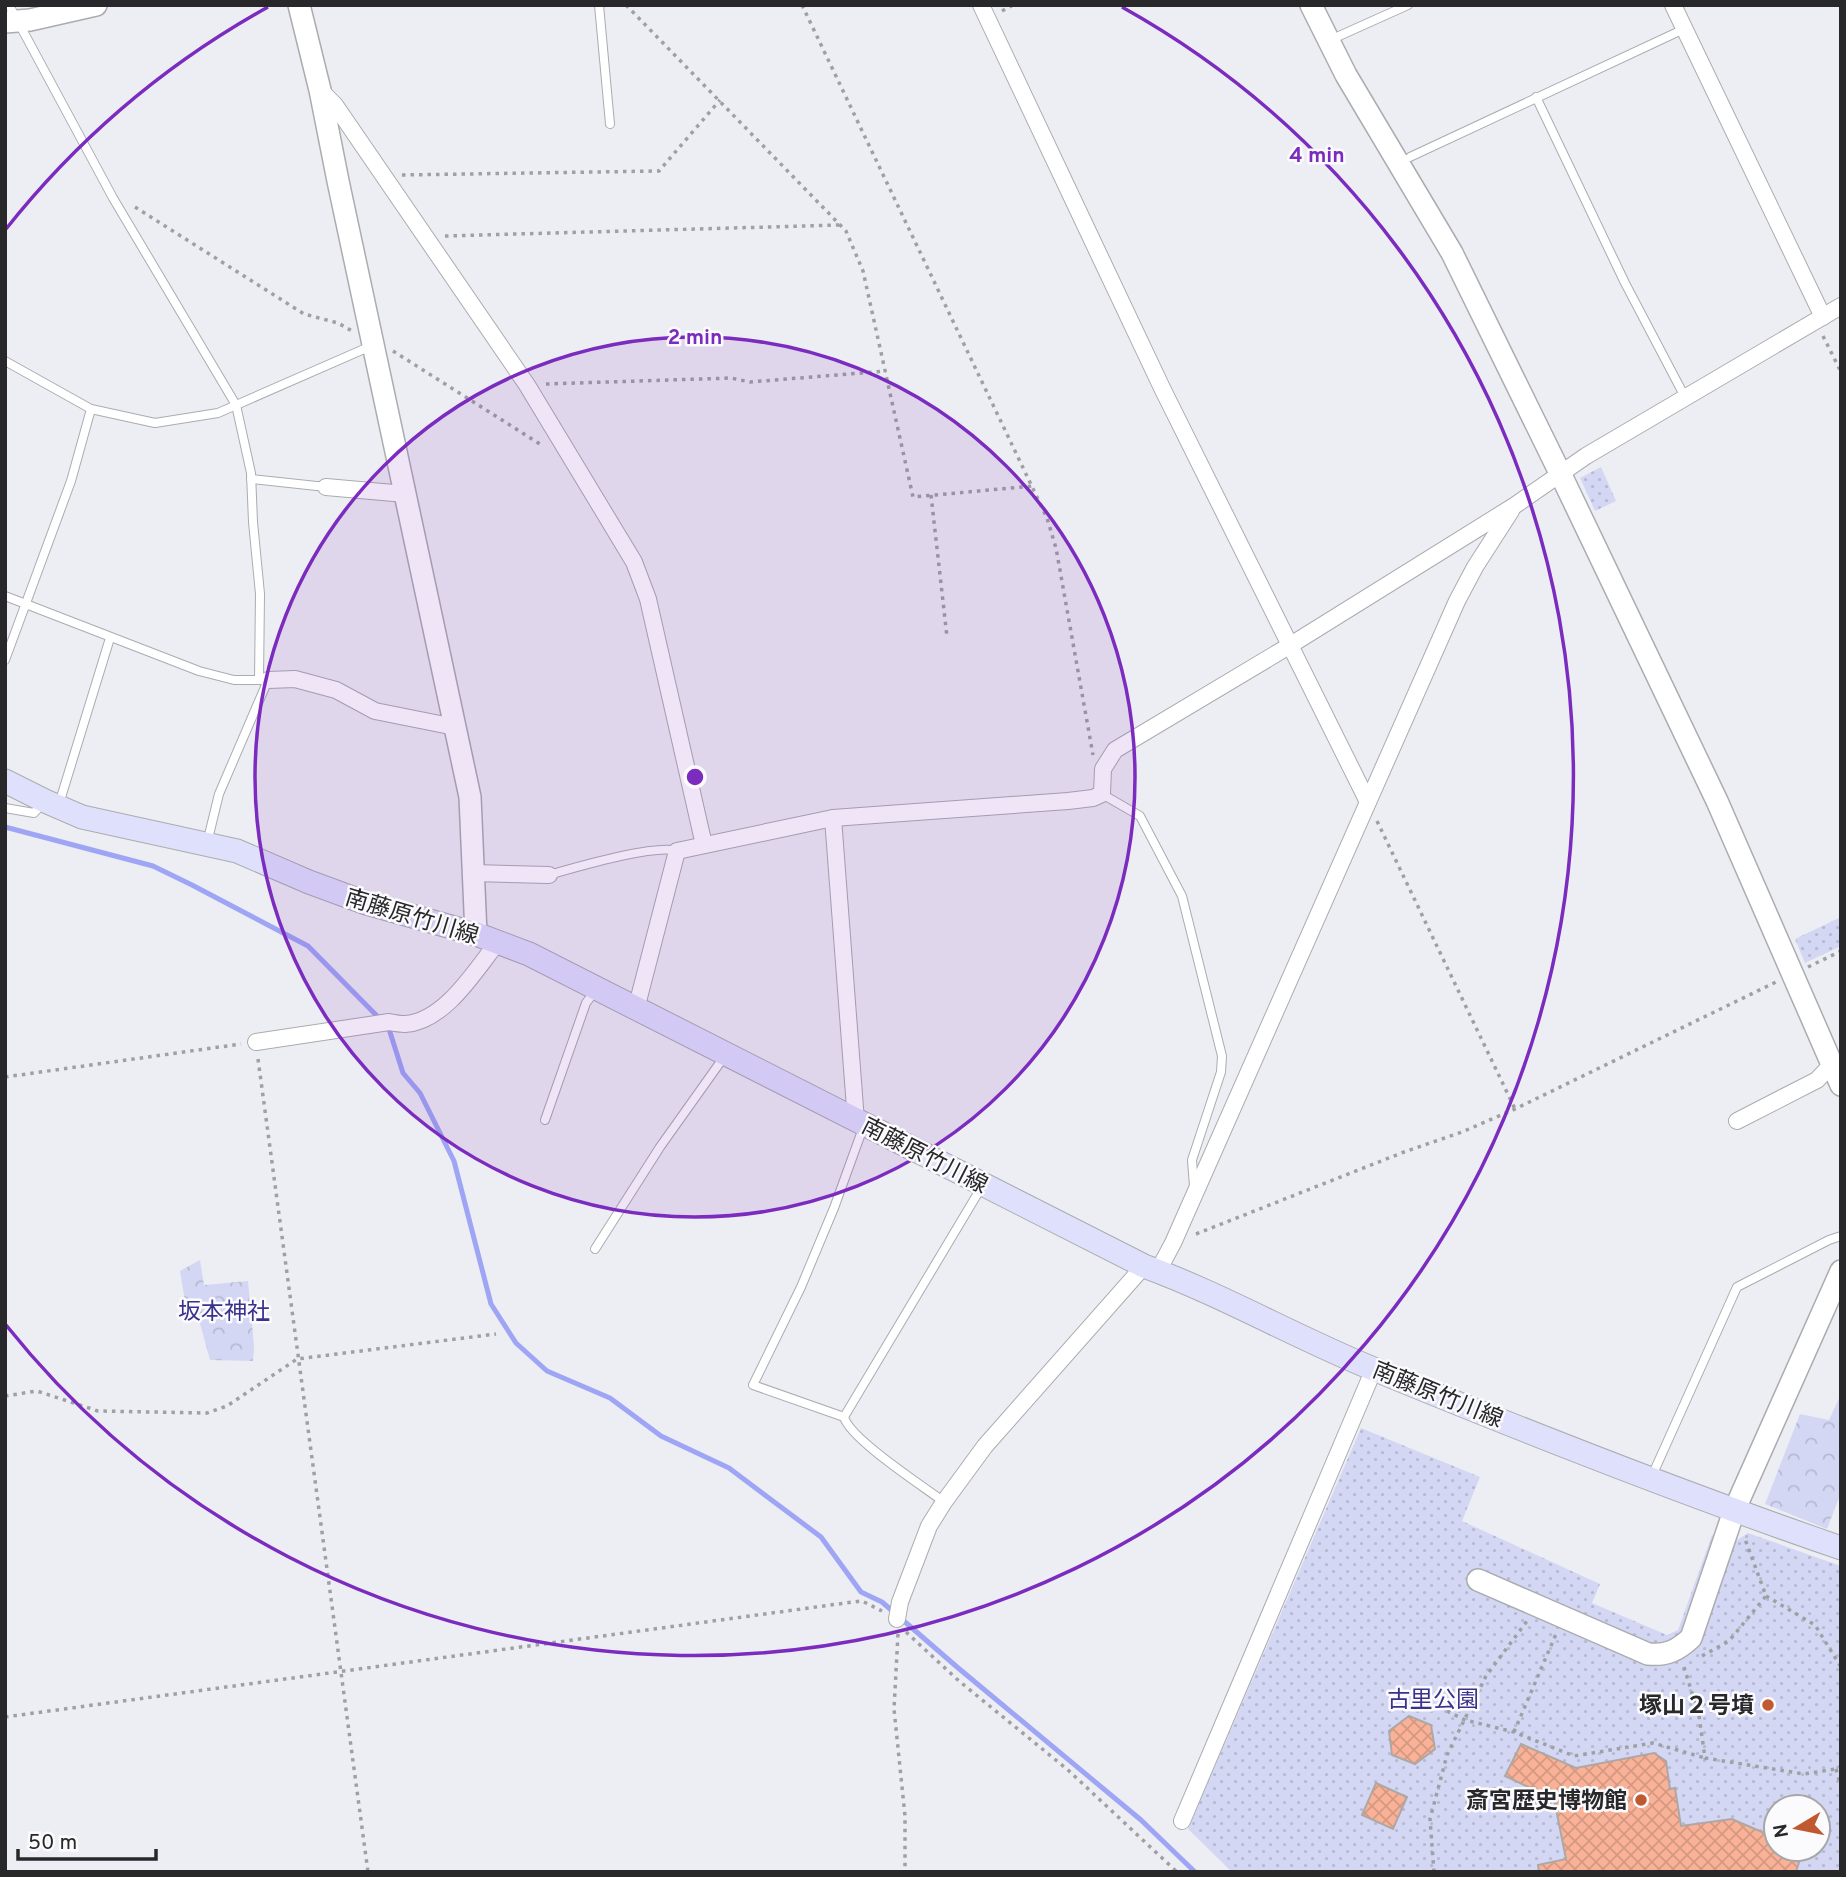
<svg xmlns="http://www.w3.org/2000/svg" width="1846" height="1877" viewBox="0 0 1846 1877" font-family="Overpass,'Noto Sans JP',sans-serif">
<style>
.forest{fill:url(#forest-crowns)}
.park{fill:url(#park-dots);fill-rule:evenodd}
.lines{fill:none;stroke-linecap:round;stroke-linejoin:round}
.stream{stroke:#9fa5f5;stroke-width:5}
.building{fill:url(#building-cross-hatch);stroke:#ada8a6;stroke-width:2}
.service-casing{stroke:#abacb0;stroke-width:10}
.minor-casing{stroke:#abacb0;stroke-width:18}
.tertiary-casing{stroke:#abacb0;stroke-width:24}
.secondary-casing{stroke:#abacb0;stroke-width:25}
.path{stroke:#9fa0a3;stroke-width:3.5;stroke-dasharray:3.5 5;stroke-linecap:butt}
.service{stroke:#fff;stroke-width:8}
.minor{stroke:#fff;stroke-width:16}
.tertiary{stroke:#fff;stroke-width:21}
.secondary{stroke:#dfe1fc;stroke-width:23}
.ring{fill:none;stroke:#7b2cbf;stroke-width:3.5}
.poi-dot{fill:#c0592f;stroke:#fbfbfe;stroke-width:2.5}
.labels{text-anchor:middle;stroke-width:5;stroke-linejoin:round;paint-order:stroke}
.street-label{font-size:23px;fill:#28282a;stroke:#fbfbfe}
.park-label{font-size:23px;fill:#39328d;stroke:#fbfbfe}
.poi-label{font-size:23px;font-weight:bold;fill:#28282a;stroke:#fbfbfe;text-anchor:end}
.centre{fill:#7b2cbf;stroke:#fbfbfe;stroke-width:3.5}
.ring-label{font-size:21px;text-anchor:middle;font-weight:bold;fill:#7b2cbf;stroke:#fbfbfe;stroke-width:5;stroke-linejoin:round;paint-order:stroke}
</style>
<defs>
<pattern id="forest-crowns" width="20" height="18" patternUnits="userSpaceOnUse" patternTransform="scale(1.75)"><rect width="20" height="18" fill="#d3d7f4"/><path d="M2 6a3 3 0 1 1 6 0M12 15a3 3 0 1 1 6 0" fill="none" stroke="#b5b9d1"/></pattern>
<pattern id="park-dots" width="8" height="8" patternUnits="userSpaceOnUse" patternTransform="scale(1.75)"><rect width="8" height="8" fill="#d3d7f4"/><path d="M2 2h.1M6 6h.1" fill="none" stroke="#b5b9d1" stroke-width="1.8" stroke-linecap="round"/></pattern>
<pattern id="building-cross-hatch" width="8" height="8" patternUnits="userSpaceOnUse" patternTransform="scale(1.75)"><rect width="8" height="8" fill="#f9b297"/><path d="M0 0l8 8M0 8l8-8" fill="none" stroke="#d59982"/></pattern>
</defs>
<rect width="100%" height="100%" fill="#edeef3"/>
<g class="forest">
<path d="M200 1260 204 1285 248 1281 254 1346 253 1361 210 1360 199 1320 186 1308 180 1271Z"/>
<path d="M1841 1394V1493L1827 1529 1765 1504 1800 1414 1829 1420Z"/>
</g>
<g class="park">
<path d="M1601 467 1616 501 1595 511 1580 478Z"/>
<path d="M1841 917V946L1805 963 1795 939Z"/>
<path d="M1361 1428 1480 1477 1462 1521 1600 1584 1592 1603 1667 1635 1678 1630 1712 1535 1734 1542 1748 1533 1841 1566V1872H1232L1188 1829ZM1776 1807H1818V1849H1776Z"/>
</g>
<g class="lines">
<g class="stream">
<path d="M5 827 153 866 192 885 308 946 379 1018"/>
<path d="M389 1029 403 1073 420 1093 454 1161 491 1304 516 1343 547 1371 610 1398 661 1436 729 1468 821 1537 861 1592 882 1602 957 1667 1141 1820 1195 1872"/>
</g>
</g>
<g class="building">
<path d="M1409 1716 1431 1725 1435 1749 1415 1764 1392 1755 1389 1731Z"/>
<path d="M1521 1744 1576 1768 1654 1753 1666 1761 1670 1789 1675 1788 1681 1826 1732 1819 1776 1838V1849H1803L1796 1872H1539L1538 1865 1566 1859 1554 1799 1505 1776Z"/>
<path d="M1376 1783 1407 1797 1393 1829 1362 1815Z"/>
</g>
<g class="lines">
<g class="service-casing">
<g id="service">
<path d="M9 5 113 198 236 405 251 473 253 522 260 594 259 680"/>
<path d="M599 5 610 124"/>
<path d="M1339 36 1408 5"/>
<path d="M1536 97 1625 283 1686 399"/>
<path d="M1410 157 1684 29"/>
<path d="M5 361 91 409 155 423 218 413 371 346"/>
<path d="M251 479 326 487"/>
<path d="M5 596 199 671 234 680H268L219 794 207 843"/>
<path d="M5 660 71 481 91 409"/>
<path d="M1102 794 1140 816 1182 896 1222 1056 1221 1072 1192 1160 1194 1186"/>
<path d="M59 804 110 638"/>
<path d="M5 808 34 813 43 803"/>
<path d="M549 875C573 868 656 844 677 851"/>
<path d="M545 1120 586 1003 595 991"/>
<path d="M595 1249 660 1147 724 1057"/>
<path d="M844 1417 753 1385 801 1287 834 1208 863 1128"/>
<path d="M1651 1478 1737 1287 1829 1240 1841 1236"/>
<path d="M944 1502C923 1486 850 1439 844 1417L981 1188"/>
</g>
</g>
<g class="minor-casing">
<g id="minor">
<path d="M981 5 1162 388 1368 802"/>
<path d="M1673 5 1823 317"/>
<path d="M320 90 335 105 527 385 634 562 648 599 704 845"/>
<path d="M326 487 405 494"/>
<path d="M268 680 295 679 336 690 375 711 455 727"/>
<path d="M833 818 856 1121"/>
<path d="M473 873 549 875"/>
<path d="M636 1009 677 851 833 818 1068 801 1093 798 1102 794 1103 769 1115 750 1289 646 1514 506 1586 456 1841 306"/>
<path d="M256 1042 389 1022C394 1023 400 1024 405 1024 444 1022 475 971 497 943"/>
<path d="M1737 1121 1817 1080 1832 1064"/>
<path d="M1158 1271 1173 1243 1457 601 1475 567 1511 511"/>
<path d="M897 1619 900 1602 929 1526 944 1502 985 1446 1144 1266"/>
<path d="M1182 1821 1374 1369"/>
</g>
</g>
<g class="tertiary-casing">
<g id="tertiary">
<path d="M299 5 320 90 338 181 470 797 476 934"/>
<path d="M1311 5 1346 75 1452 253 1561 475 1717 801 1841 1085"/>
<path d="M5 22 30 20 96 5"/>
<path d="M1478 1580 1648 1654C1667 1656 1678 1650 1691 1638L1734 1511 1841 1271"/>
</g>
</g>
<g class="secondary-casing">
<path id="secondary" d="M5 781 45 801 82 817 237 851 309 882 366 903 476 934 529 954 1144 1266C1223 1295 1297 1338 1376 1370 1529 1433 1684 1494 1841 1548"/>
</g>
<g class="path">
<path d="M626 5 846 231 863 271 913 497 1033 486"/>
<path d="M802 5 1047 518 1056 548 1093 755"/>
<path d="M1002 11 1013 5"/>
<path d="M402 175 659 171 720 100"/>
<path d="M135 207 304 314 338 323 352 331"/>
<path d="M445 236 840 225"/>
<path d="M1823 336 1841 372"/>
<path d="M393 351 543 446"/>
<path d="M546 384 731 378 750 382 886 371"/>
<path d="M931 495 947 637"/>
<path d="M1377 821 1515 1109"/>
<path d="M1808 967 1841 951"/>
<path d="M258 1059 368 1872"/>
<path d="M5 1077 241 1044"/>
<path d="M1196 1234 1404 1152 1462 1132 1515 1109 1776 982"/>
<path d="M5 1396 37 1391 98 1411 207 1413 227 1406 297 1359 496 1334"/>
<path d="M1766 1596 1815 1625 1841 1667"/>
<path d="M906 1632 959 1681 1068 1770 1177 1872"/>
<path d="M898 1634 894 1709 905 1816V1872"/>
<path d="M1702 1656 1729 1641 1766 1596 1745 1539"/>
<path d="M1684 1667 1699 1716 1705 1758 1804 1774 1836 1769 1841 1766"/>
<path d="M1447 1711 1465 1720 1514 1732 1574 1756 1653 1743 1705 1758"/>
<path d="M5 1717 853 1602 862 1601 882 1611"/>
<path d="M1514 1732 1556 1634"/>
<path d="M1836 1769 1841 1787"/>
<path d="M1434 1872 1430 1819 1447 1755 1486 1676 1527 1621"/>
</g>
<use href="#service" class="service"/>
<use href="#minor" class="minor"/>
<use href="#tertiary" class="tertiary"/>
<use href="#secondary" class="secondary"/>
</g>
<circle cx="695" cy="777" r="440" fill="#7b2cbf" fill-opacity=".12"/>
<g class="ring">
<circle cx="695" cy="777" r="440"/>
<path d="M6 229A880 880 0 0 1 268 7M1122 7A880 880 0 1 1 6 1325"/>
</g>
<g class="poi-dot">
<circle cx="1768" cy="1705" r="7"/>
<circle cx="1641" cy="1800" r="7"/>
</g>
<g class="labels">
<g class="street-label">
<text transform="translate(412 916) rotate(17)" y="8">南藤原竹川線</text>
<text transform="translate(925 1155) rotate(27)" y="8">南藤原竹川線</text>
<text transform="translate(1438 1394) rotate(22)" y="8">南藤原竹川線</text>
</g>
<g class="park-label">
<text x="224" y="1319">坂本神社</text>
<text x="1433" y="1707">古里公園</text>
</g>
<g class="poi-label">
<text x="1754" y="1713">塚山２号墳</text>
<text x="1627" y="1808">斎宮歴史博物館</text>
</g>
</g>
<circle cx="695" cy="777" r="10" class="centre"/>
<g class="ring-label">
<text x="1317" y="162">4 min</text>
<text x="695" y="344">2 min</text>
</g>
<rect width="1846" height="1877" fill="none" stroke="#28282a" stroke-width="14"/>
<g transform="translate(1797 1828) rotate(260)"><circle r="33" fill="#fbfbfe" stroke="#a7a7a9" stroke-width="2"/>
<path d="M0-5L12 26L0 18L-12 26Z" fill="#c0592f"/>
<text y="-10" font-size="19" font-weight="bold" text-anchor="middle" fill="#28282a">N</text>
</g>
<path d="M18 1849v10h138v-10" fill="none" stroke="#28282a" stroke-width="3.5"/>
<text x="28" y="1849" font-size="21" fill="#28282a" stroke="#fbfbfe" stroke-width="5" paint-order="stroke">50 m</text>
</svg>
